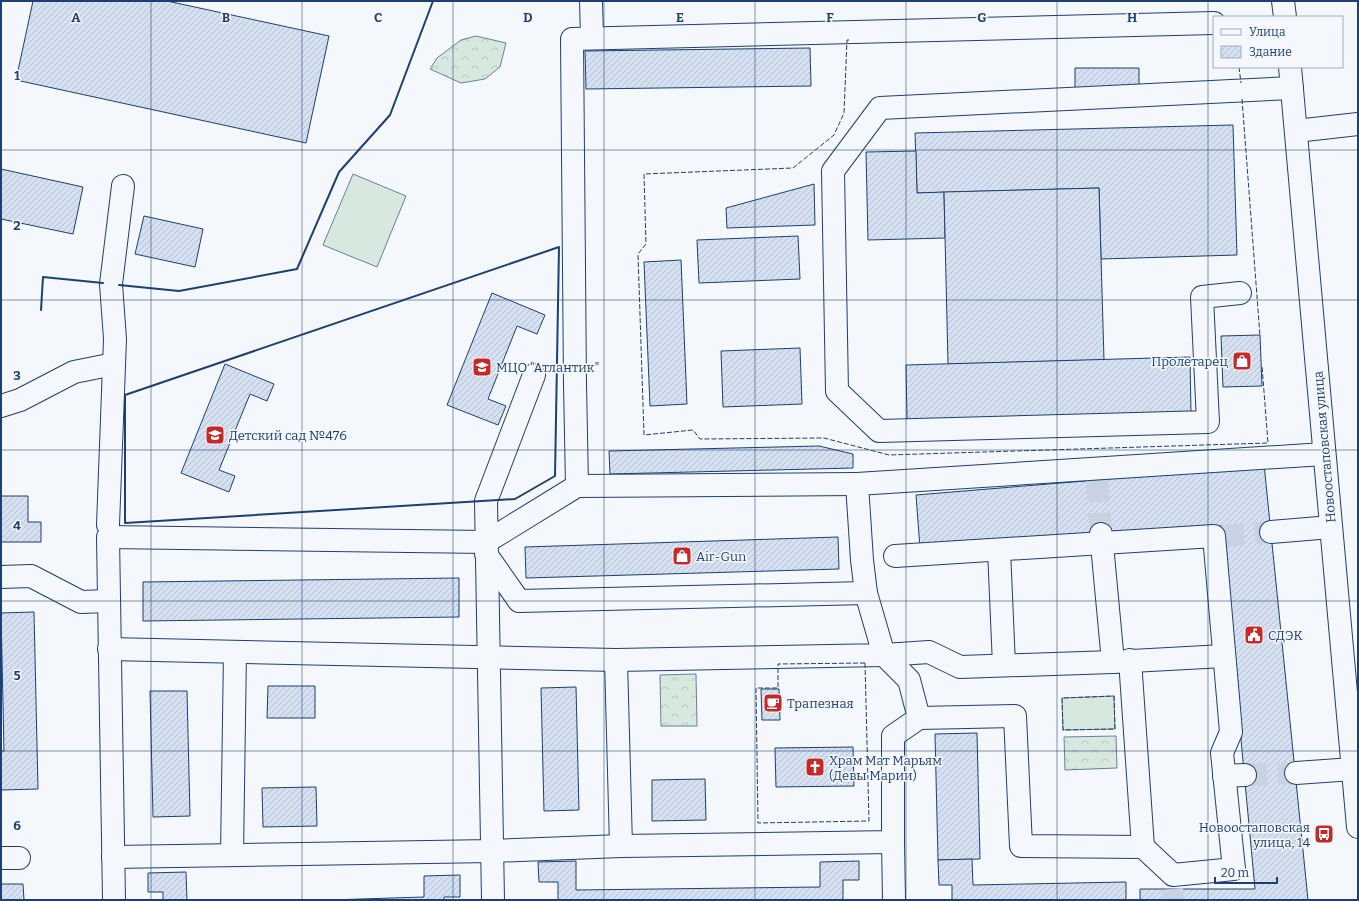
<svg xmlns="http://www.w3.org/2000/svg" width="1359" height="901" viewBox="0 0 1359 901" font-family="Bitter,serif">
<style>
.forest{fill:url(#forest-crowns);stroke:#687fa3}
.pitch{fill:#d7e8df;stroke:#687fa3}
.building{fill:url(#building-hatch);stroke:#1d3f73}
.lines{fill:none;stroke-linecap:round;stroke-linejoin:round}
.minor-tunnel{stroke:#c9d2e0;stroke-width:22;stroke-dasharray:22 11;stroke-linecap:butt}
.minor-casing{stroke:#1d3f73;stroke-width:24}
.major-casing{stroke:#1d3f73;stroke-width:24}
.minor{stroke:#f4f7fb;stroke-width:22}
.major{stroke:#f4f7fb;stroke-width:22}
.fence{stroke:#1d3f73;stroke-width:1;stroke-dasharray:5 2;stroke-linecap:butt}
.wall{stroke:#1d3f73;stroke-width:2}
.grid{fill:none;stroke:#1d3f73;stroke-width:1;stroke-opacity:0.55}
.labels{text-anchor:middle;stroke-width:3;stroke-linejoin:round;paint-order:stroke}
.poi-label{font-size:13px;fill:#1d3f73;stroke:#f4f7fb;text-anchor:start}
.street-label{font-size:13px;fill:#1d3f73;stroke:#f4f7fb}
.grid-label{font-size:13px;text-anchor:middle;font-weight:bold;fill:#1d3f73;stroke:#f4f7fb;stroke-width:3;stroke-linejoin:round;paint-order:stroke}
</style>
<defs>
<pattern id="forest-crowns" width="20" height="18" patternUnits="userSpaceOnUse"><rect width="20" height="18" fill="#d7e8df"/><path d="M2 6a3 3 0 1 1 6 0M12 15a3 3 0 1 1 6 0" fill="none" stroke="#b8c8c3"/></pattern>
<pattern id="building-hatch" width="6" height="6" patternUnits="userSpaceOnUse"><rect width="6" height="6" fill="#d5e0f0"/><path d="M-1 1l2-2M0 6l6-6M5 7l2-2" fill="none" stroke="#b6c1d1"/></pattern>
</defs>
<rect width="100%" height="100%" fill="#f4f7fb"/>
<g class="forest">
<path d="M476 36 506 43 500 67 485 79 461 83 430 69 437 58 461 40Z"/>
<path d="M696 674 697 726H661L660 675Z"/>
<path d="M1116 736 1117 768 1065 770 1064 737Z"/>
</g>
<g class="pitch">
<path d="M353 174 406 196 377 267 323 245Z"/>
<path d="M1114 696 1115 729 1063 730 1062 698Z"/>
</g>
<g class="building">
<path d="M33 1H167L329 36 306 143 16 80Z"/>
<path d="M810 48 811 86 586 89 585 51Z"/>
<path d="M1075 68H1139V92L1075 93Z"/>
<path d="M1233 125 1237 255 1101 259 1099 188 917 193 915 133Z"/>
<path d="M916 151 917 193 944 192 945 238 868 240 866 152Z"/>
<path d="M1 169 83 187 73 234 1 219Z"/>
<path d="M814 184 815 225 727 228 726 208Z"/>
<path d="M1099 188 1104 360 948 364 944 192Z"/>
<path d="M144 216 203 229 195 267 135 254Z"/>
<path d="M798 236 800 279 699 283 697 240Z"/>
<path d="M681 260 687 404 650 406 644 262Z"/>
<path d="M492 293 545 315 537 334 517 326 488 399 506 406 498 425 447 405Z"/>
<path d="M1260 335 1262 386 1223 387 1221 336Z"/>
<path d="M800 348 802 404 723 407 721 351Z"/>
<path d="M1190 357 1191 413 907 420 906 365Z"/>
<path d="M225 364 274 384 267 401 250 394 219 470 235 476 229 492 181 473Z"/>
<path d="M819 446 853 454V468L610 474 609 451Z"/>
<path d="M1264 464 1308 900H1140V889H1255L1221 526 920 548 916 495 1097 480Z"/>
<path d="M1 496H28V522H41V542H1Z"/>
<path d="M838 537 839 569 526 578 525 547Z"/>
<path d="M459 578V617L143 621V582Z"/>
<path d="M34 612 38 789 1 790V751H4L1 613Z"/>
<path d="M268 686H315V718H267Z"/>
<path d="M576 687 579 810 544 811 541 688Z"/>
<path d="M761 689H779L780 720H762Z"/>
<path d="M150 691H187L190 816 153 817Z"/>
<path d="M977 733 980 859 938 860 935 734Z"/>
<path d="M853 747 854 786 776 787 775 748Z"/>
<path d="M705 779 706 820 652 821V780Z"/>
<path d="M316 787 317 826 263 827 262 788Z"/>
<path d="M972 859 973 885 1126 882V900H952V885H939L938 860Z"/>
<path d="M576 861V890L820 887V862L859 861V880H843V900H558V882H539L538 862Z"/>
<path d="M186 872 187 900H163V892H148V873Z"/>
<path d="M460 875V897H444V900H329L424 897V876Z"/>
<path d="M1 884H23L24 900H1Z"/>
</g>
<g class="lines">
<g class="minor-tunnel">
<path d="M1097 480 1101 534"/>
<path d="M1222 536 1271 532"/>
<path d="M1245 775 1296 773"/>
<path d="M1172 889 1173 900"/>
</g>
<g class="minor-casing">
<g id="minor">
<path d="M591 1 592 37"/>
<path d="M1296 131 1358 124"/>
<path d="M1240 293 1202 297 1208 422 879 431 837 391 833 171 880 108 1292 88"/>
<path d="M1 406 20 400 74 372 114 364"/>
<path d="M577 486 575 384 572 39 1214 23"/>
<path d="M108 525 115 339 111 284 123 186"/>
<path d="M1271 532 1331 527"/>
<path d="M1101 534 1113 662"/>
<path d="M999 550 1004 665"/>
<path d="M486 554 519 601 866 593"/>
<path d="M895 556 1214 536 1231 732 1222 753 1234 869 1173 875 1143 847 1021 846 1015 716 919 718"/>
<path d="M1 577 31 576 81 602 108 601"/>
<path d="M109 649 616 660 884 655 866 593 862 560 857 484 1324 454"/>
<path d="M884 655 929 652 960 667 1113 662 1224 656"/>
<path d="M616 660 621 846"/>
<path d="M1130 660 1143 847"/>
<path d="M1296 773 1353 769"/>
<path d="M1224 776 1245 775"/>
<path d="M893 842 894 900"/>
<path d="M232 855 235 652"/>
<path d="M113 857 492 851 621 846 893 842V736L919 718 909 680 884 655"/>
<path d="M1 858H19"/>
<path d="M114 900 108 537 486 542 577 486 857 484"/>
<path d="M493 900 486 501 534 375"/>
</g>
</g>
<g class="major-casing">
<g id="major">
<path d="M1283 1 1285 17"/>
<path d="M1290 67 1358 827"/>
</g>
</g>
<use href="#minor" class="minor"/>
<use href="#major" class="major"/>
<g class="fence">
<path d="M849 40H847L844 113 834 135 793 168 644 174 646 244 638 254 644 435 693 430 700 439 824 438 889 455 1268 443 1262 366"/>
<path d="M1239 67 1241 83"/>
<path d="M1242 99 1260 336"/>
<path d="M865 663 869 821 758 823 756 688H778V664Z"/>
<path d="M1114 696 1115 729 1063 730 1062 698Z"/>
</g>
<g class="wall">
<path d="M559 247 555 476 515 499 125 523V395Z"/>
<path d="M119 285 179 291 297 269 339 172 390 115 433 1"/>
<path d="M41 310 43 277 103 283"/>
</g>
</g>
<path class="grid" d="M151 1V900M302 1V900M453 1V900M604 1V900M755 1V900M906 1V900M1057 1V900M1208 1V900M1 150H1358M1 300H1358M1 450H1358M1 601H1358M1 751H1358"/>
<defs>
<g id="shop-square" transform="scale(1)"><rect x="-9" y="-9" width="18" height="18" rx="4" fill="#c62828" stroke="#f4f7fb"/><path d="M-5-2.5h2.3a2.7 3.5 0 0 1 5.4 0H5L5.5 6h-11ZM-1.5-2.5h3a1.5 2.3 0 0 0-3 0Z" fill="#fff"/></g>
<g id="school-square" transform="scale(1)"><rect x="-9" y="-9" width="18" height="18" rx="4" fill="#c62828" stroke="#f4f7fb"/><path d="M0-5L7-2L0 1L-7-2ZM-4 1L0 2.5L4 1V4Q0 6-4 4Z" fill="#fff"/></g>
<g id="civic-square" transform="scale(1)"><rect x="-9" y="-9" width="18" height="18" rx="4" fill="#c62828" stroke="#f4f7fb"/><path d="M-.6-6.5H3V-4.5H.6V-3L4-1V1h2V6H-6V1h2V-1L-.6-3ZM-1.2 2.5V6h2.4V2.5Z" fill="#fff"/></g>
<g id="cafe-square" transform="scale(1)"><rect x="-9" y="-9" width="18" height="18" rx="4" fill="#c62828" stroke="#f4f7fb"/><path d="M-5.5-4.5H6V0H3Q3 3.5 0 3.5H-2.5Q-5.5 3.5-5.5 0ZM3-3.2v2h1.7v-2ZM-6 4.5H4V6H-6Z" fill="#fff"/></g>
<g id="church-square" transform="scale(1)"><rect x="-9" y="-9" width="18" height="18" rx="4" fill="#c62828" stroke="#f4f7fb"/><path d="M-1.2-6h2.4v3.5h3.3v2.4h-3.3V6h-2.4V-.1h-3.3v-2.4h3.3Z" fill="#fff"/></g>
<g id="bus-square" transform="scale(1)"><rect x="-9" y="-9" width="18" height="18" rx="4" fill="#c62828" stroke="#f4f7fb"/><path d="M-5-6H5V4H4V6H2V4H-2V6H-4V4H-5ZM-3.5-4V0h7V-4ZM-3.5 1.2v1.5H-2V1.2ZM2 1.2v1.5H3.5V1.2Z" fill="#fff"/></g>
</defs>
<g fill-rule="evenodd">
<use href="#shop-square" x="1242" y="361"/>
<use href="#school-square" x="482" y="367"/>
<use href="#school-square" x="215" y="435"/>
<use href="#shop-square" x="682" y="556"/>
<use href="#civic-square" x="1254" y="635"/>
<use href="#cafe-square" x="773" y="703"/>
<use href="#church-square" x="815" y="767"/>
<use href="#bus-square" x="1324" y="834"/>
</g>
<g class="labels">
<g class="poi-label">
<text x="1228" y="366" text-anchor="end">Пролетарец</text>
<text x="496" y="372">МЦО "Атлантик"</text>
<text x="229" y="440">Детский сад №476</text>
<text x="696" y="561">Air-Gun</text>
<text x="1268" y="640">СДЭК</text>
<text x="787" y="708">Трапезная</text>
<text x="829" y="765">Храм Мат Марьям<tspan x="829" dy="15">(Девы Марии)</tspan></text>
<text x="1310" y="832" text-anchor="end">Новоостаповская<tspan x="1310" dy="15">улица, 14</tspan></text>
</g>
<g class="street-label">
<text transform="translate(1324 447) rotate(-95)" y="5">Новоостаповская улица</text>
</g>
</g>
<g class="grid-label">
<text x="76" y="22">A</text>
<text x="226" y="22">B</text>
<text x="378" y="22">C</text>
<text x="528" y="22">D</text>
<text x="680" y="22">E</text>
<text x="830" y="22">F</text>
<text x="982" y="22">G</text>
<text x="1132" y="22">H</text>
<text x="17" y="80">1</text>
<text x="17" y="230">2</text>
<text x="17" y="380">3</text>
<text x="17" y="530">4</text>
<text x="17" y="680">5</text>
<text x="17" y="830">6</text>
</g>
<rect width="1359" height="901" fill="none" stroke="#1d3f73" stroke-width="4"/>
<rect x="1213" y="16" width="130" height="52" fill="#f4f7fb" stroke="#9eadc5"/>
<rect x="1221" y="29" width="20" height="6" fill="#f4f7fb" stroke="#9eadc5"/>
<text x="1249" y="36" font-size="12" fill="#1d3f73">Улица</text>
<rect x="1221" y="46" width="20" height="12" fill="url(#building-hatch)" stroke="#9eadc5"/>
<text x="1249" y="56" font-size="12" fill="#1d3f73">Здание</text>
<path d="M1215 877v6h62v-6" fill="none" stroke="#1d3f73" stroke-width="2"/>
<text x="1221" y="877" font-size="12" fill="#1d3f73" stroke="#f4f7fb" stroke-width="3" paint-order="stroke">20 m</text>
</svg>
